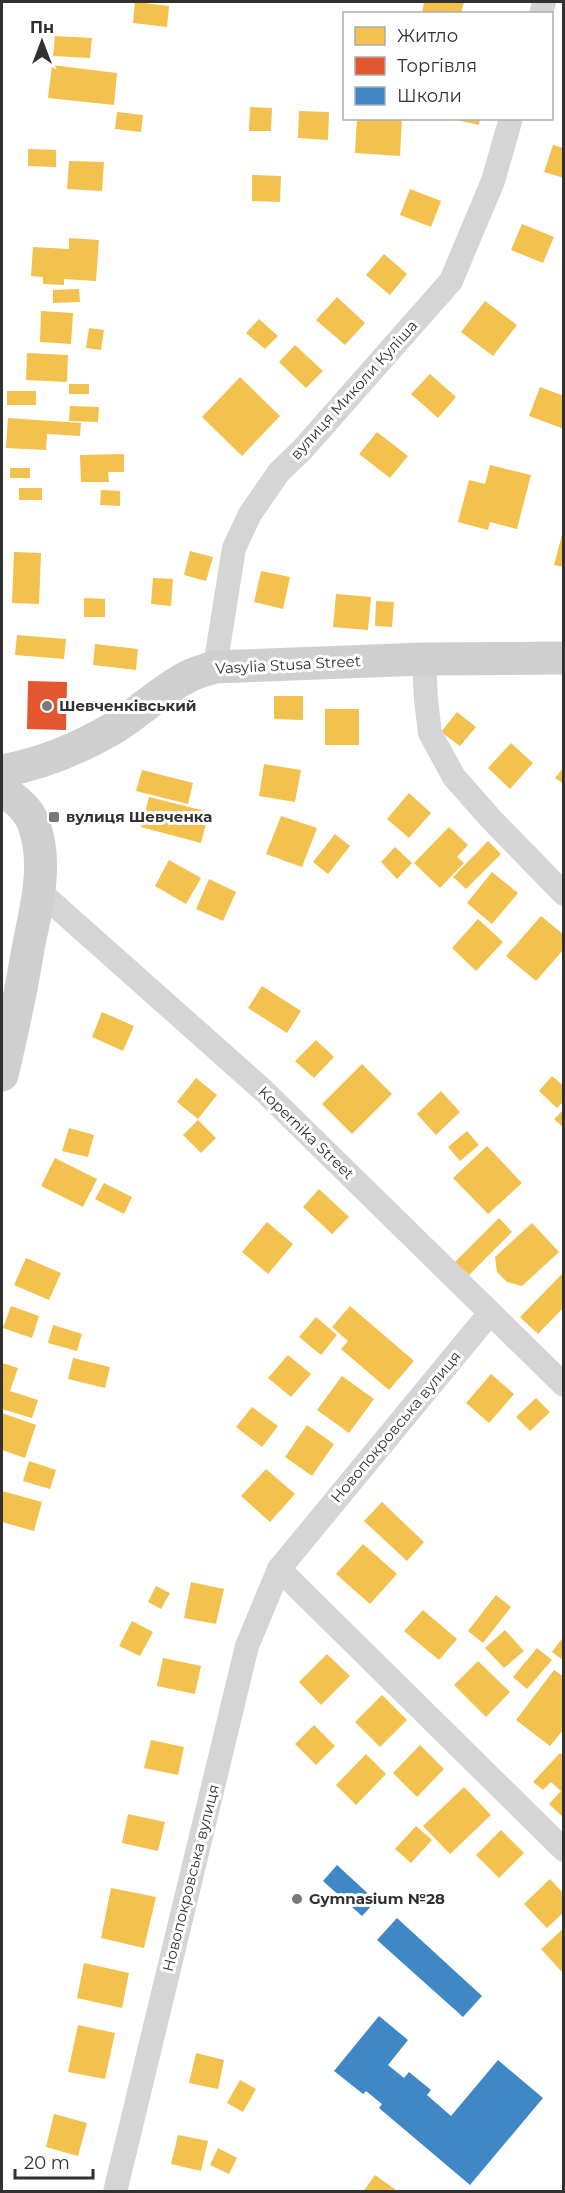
<svg xmlns="http://www.w3.org/2000/svg" width="565" height="2193" viewBox="0 0 565 2193" font-family="Montserrat,sans-serif">
<style>
.homes{fill:#f2c14e}
.shops{fill:#e4572e}
.schools{fill:#3f88c5}
.lines{fill:none;stroke-linecap:round;stroke-linejoin:round}
.street{stroke:#d5d5d5;stroke-width:24}
.secondary{stroke:#cfcfcf;stroke-width:33}
.poi-dot{fill:#797979;stroke:#fff;stroke-width:2}
.labels{text-anchor:middle;stroke-width:6;stroke-linejoin:round;paint-order:stroke}
.street-label{font-size:15px;fill:#313131;stroke:#fff}
.poi-label{font-size:15px;font-weight:bold;fill:#313131;stroke:#fff;text-anchor:start}
</style>
<rect width="100%" height="100%" fill="#fff"/>
<g class="homes">
<path d="M135 2 169 6 167 27 133 23Z"/>
<path d="M424 2H464L461 14H422Z"/>
<path d="M55 36 92 38 90 58 53 56Z"/>
<path d="M52 65 117 73 114 105 48 98Z"/>
<path d="M250 107 272 108 271 131H249Z"/>
<path d="M299 111 329 112 328 140 298 138Z"/>
<path d="M117 112 143 115 141 132 115 129Z"/>
<path d="M357 118H402L400 156 355 153Z"/>
<path d="M447 118H480L479 125Z"/>
<path d="M553 145 564 148V178L544 172Z"/>
<path d="M28 149 56 150V167L28 166Z"/>
<path d="M69 161 104 162 102 191 67 189Z"/>
<path d="M252 175 281 176 280 202 252 201Z"/>
<path d="M410 189 441 201 431 227 400 215Z"/>
<path d="M522 224 554 237 543 263 511 250Z"/>
<path d="M69 238 99 240 96 281 64 279V285L43 284V277L31 276 33 247 69 249Z"/>
<path d="M384 254 407 274 390 295 366 275Z"/>
<path d="M79 289 80 302 53 303V290Z"/>
<path d="M337 297 365 323 345 345 316 320Z"/>
<path d="M485 301 517 325 493 356 461 332Z"/>
<path d="M41 311 73 313 71 344 40 342Z"/>
<path d="M259 319 278 336 265 349 246 333Z"/>
<path d="M89 328 104 330 101 350 86 348Z"/>
<path d="M295 345 323 371 306 388 279 362Z"/>
<path d="M27 353 68 355 67 382 26 380Z"/>
<path d="M430 374 456 397 438 418 411 394Z"/>
<path d="M240 377 280 416 242 456 202 417Z"/>
<rect x="69" y="384" width="20" height="10"/>
<path d="M540 387 564 396V429L529 416Z"/>
<rect x="7" y="391" width="29" height="14"/>
<path d="M70 406 99 407 98 422 69 421Z"/>
<path d="M8 418 81 423 80 436 47 434 46 450 6 448Z"/>
<path d="M377 432 408 456 390 478 359 454Z"/>
<path d="M124 454V472H108L109 482H81L80 455Z"/>
<path d="M490 465 531 475 517 529 490 522 488 530 458 522 469 480 485 484Z"/>
<rect x="10" y="468" width="20" height="10"/>
<rect x="19" y="488" width="23" height="12"/>
<path d="M101 490 120 491V506L100 505Z"/>
<path d="M563 531H564V567L554 565Z"/>
<path d="M190 551 213 557 206 581 184 575Z"/>
<path d="M14 552 41 553 39 604 12 603Z"/>
<path d="M261 571 290 577 283 609 254 602Z"/>
<path d="M153 578 173 579 171 606 151 604Z"/>
<path d="M336 594 371 597 368 630 333 627Z"/>
<path d="M84 598 105 599V617H84Z"/>
<path d="M376 601 394 602 392 627 375 626Z"/>
<path d="M17 635 66 639 64 659 15 655Z"/>
<path d="M95 644 138 649 136 670 93 665Z"/>
<path d="M274 696H303V720L274 719Z"/>
<rect x="325" y="709" width="34" height="36"/>
<path d="M457 712 476 727 460 746 441 732Z"/>
<path d="M511 743 533 763 510 789 488 768Z"/>
<path d="M264 764 301 770 295 802 259 796Z"/>
<path d="M564 767V784L555 778Z"/>
<path d="M142 770 193 783 188 804 136 791Z"/>
<path d="M409 793 431 813 409 838 387 819Z"/>
<path d="M149 797 209 812 201 843 141 827Z"/>
<path d="M281 816 317 828 302 867 266 854Z"/>
<path d="M449 827 468 845 457 857 464 863 440 888 414 863Z"/>
<path d="M335 834 350 846 328 874 313 862Z"/>
<path d="M488 841 501 854 466 889 453 877Z"/>
<path d="M395 847 412 863 397 879 381 862Z"/>
<path d="M169 860 201 878 186 904 155 886Z"/>
<path d="M492 872 518 893 492 924 467 903Z"/>
<path d="M209 879 236 892 223 921 196 909Z"/>
<path d="M541 916 564 935V949L536 981 506 956Z"/>
<path d="M478 919 503 942 476 971 452 948Z"/>
<path d="M262 986 301 1011 287 1033 248 1008Z"/>
<path d="M102 1012 134 1026 123 1051 92 1037Z"/>
<path d="M316 1040 334 1057 314 1078 295 1061Z"/>
<path d="M362 1064 392 1094 352 1134 322 1104Z"/>
<path d="M552 1076 564 1086V1101L557 1108 539 1091Z"/>
<path d="M196 1078 217 1095 198 1119 177 1102Z"/>
<path d="M441 1091 460 1112 436 1135 417 1114Z"/>
<path d="M564 1109V1128L554 1119Z"/>
<path d="M198 1120 216 1138 201 1153 183 1135Z"/>
<path d="M69 1128 94 1135 88 1157 62 1151Z"/>
<path d="M467 1131 479 1145 460 1161 448 1147Z"/>
<path d="M487 1146 522 1183 488 1214 453 1178Z"/>
<path d="M55 1158 97 1179 83 1207 41 1186Z"/>
<path d="M104 1183 132 1197 124 1214 95 1199Z"/>
<path d="M319 1189 349 1217 332 1234 303 1207Z"/>
<path d="M499 1218 512 1232 469 1275 455 1262Z"/>
<path d="M267 1222 293 1244 268 1274 242 1252Z"/>
<path d="M532 1223 559 1252 522 1286 507 1282 497 1272 495 1257Z"/>
<path d="M26 1258 61 1273 49 1300 14 1285Z"/>
<path d="M564 1272V1307L538 1334 520 1317Z"/>
<path d="M11 1306 39 1316 32 1338 3 1328Z"/>
<path d="M350 1306 414 1361 389 1390 341 1349 348 1341 332 1327Z"/>
<path d="M316 1317 337 1335 321 1355 299 1337Z"/>
<path d="M53 1325 82 1334 77 1351 48 1343Z"/>
<path d="M288 1355 311 1374 291 1397 268 1378Z"/>
<path d="M73 1358 110 1367 105 1388 68 1379Z"/>
<path d="M2 1363 18 1368 10 1391 38 1400 32 1418 2 1409Z"/>
<path d="M491 1374 514 1394 489 1423 466 1403Z"/>
<path d="M342 1376 374 1399 349 1433 317 1410Z"/>
<path d="M536 1398 550 1412 530 1431 516 1417Z"/>
<path d="M252 1407 278 1426 262 1447 236 1427Z"/>
<path d="M2 1413 36 1425 25 1458 2 1450Z"/>
<path d="M307 1425 334 1444 312 1476 285 1457Z"/>
<path d="M29 1461 56 1470 50 1489 23 1481Z"/>
<path d="M266 1469 295 1494 270 1522 241 1496Z"/>
<path d="M2 1491 42 1502 34 1531 2 1522Z"/>
<path d="M382 1502 424 1542 407 1561 364 1521Z"/>
<path d="M363 1544 397 1574 370 1604 336 1574Z"/>
<path d="M191 1582 224 1589 216 1624 184 1618Z"/>
<path d="M156 1586 170 1593 161 1609 148 1602Z"/>
<path d="M496 1595 511 1607 483 1643 468 1631Z"/>
<path d="M423 1610 457 1639 439 1660 404 1631Z"/>
<path d="M132 1621 153 1632 140 1656 119 1646Z"/>
<path d="M505 1630 524 1651 504 1668 485 1648Z"/>
<path d="M564 1636V1661L552 1652Z"/>
<path d="M537 1648 552 1660 527 1689 513 1677Z"/>
<path d="M327 1654 350 1676 321 1705 299 1682Z"/>
<path d="M163 1658 201 1666 195 1694 157 1686Z"/>
<path d="M478 1661 510 1692 486 1717 454 1685Z"/>
<path d="M554 1670 564 1677V1729L550 1746 516 1720Z"/>
<path d="M382 1695 407 1720 380 1747 355 1722Z"/>
<path d="M314 1725 335 1746 316 1765 295 1744Z"/>
<path d="M151 1740 184 1747 178 1775 144 1768Z"/>
<path d="M420 1745 444 1769 417 1797 393 1773Z"/>
<path d="M560 1753 564 1756V1818L549 1804 561 1791 551 1782 543 1790 533 1782Z"/>
<path d="M366 1754 386 1774 356 1805 336 1785Z"/>
<path d="M464 1787 491 1815 450 1854 423 1826Z"/>
<path d="M128 1814 165 1822 158 1851 122 1843Z"/>
<path d="M416 1826 432 1840 411 1863 395 1849Z"/>
<path d="M501 1830 524 1853 499 1878 476 1855Z"/>
<path d="M550 1879 564 1894V1912L547 1928 524 1904Z"/>
<path d="M111 1888 156 1897 144 1948 101 1938Z"/>
<path d="M564 1928V1969L561 1971 541 1949Z"/>
<path d="M84 1963 129 1973 122 2008 77 1998Z"/>
<path d="M78 2025 115 2033 105 2079 68 2072Z"/>
<path d="M196 2053 224 2060 218 2089 189 2083Z"/>
<path d="M240 2080 256 2089 243 2112 227 2103Z"/>
<path d="M54 2114 87 2123 78 2156 46 2147Z"/>
<path d="M178 2135 208 2141 201 2171 171 2164Z"/>
<path d="M218 2148 237 2158 229 2174 210 2165Z"/>
<path d="M375 2175 396 2190 395 2192H363Z"/>
</g>
<path class="shops" d="M28 681 67 682 66 730 27 729Z"/>
<g class="schools">
<path d="M337 1865 376 1901 362 1916 323 1881Z"/>
<path d="M397 1918 482 1996 463 2017 377 1940Z"/>
<path d="M379 2016 408 2040 388 2065 404 2078 409 2072 431 2090 427 2095 451 2116 498 2060 543 2098 470 2185 379 2108 382 2104 366 2091 363 2094 334 2071Z"/>
</g>
<g class="lines">
<g class="street">
<path d="M541 14 544 2"/>
<path d="M424 659 426 700 430 733 454 777 491 819 564 894"/>
<path d="M215 667 234 548 250 514 279 472 302 450 451 281 493 181 511 118"/>
<path d="M39 891 264 1091 564 1385"/>
<path d="M279 1569 564 1850"/>
<path d="M115 2192 247 1646 279 1569 490 1313"/>
</g>
<g class="secondary">
<path d="M2 771C42 764 82 747 117 726 142 710 163 689 189 676 197 672 206 670 215 667L424 659 564 658"/>
<path d="M2 789C14 799 27 807 33 822 49 863 36 908 28 949 21 992 12 1033 2 1075"/>
</g>
</g>
<g class="poi-dot">
<circle cx="47" cy="706" r="6"/>
<rect x="48" y="811" width="12" height="12" rx="3"/>
<circle cx="297" cy="1899" r="6"/>
</g>
<g class="labels">
<g class="street-label">
<text transform="translate(354 390) rotate(-48)" y="5">вулиця Миколи Куліша</text>
<text transform="translate(288 665) rotate(-3)" y="5">Vasylia Stusa Street</text>
<text transform="translate(306 1133) rotate(44)" y="5">Kopernika Street</text>
<text transform="translate(396 1427) rotate(-50)" y="5">Новопокровська вулиця</text>
<text transform="translate(191 1878) rotate(-76)" y="5">Новопокровська вулиця</text>
</g>
<g class="poi-label">
<text x="59" y="711">Шевченківський</text>
<text x="66" y="822">вулиця Шевченка</text>
<text x="309" y="1904">Gymnasium №28</text>
</g>
</g>
<rect width="565" height="2193" fill="none" stroke="#313131" stroke-width="6"/>
<rect x="343" y="12" width="210" height="108" fill="#ffffff" stroke="#adadad" stroke-width="1.5"/>
<rect x="355" y="27" width="30" height="18" fill="#f2c14e" stroke="#adadad" stroke-width="1.5"/>
<text x="397" y="42" font-size="18" fill="#313131">Житло</text>
<rect x="355" y="57" width="30" height="18" fill="#e4572e" stroke="#adadad" stroke-width="1.5"/>
<text x="397" y="72" font-size="18" fill="#313131">Торгівля</text>
<rect x="355" y="87" width="30" height="18" fill="#3f88c5" stroke="#adadad" stroke-width="1.5"/>
<text x="397" y="102" font-size="18" fill="#313131">Школи</text>
<g transform="translate(42 42)" stroke="#ffffff" stroke-width="4.5" paint-order="stroke">
<path d="M0-4.5L10 22L0 15L-10 22Z" fill="#313131"/>
<text y="-9" font-size="16" font-weight="bold" text-anchor="middle" fill="#313131">Пн</text>
</g>
<path d="M15 2169v9h78v-9" fill="none" stroke="#313131" stroke-width="3"/>
<text x="24" y="2169" font-size="18" fill="#313131" stroke="#ffffff" stroke-width="4.5" paint-order="stroke">20 m</text>
</svg>
